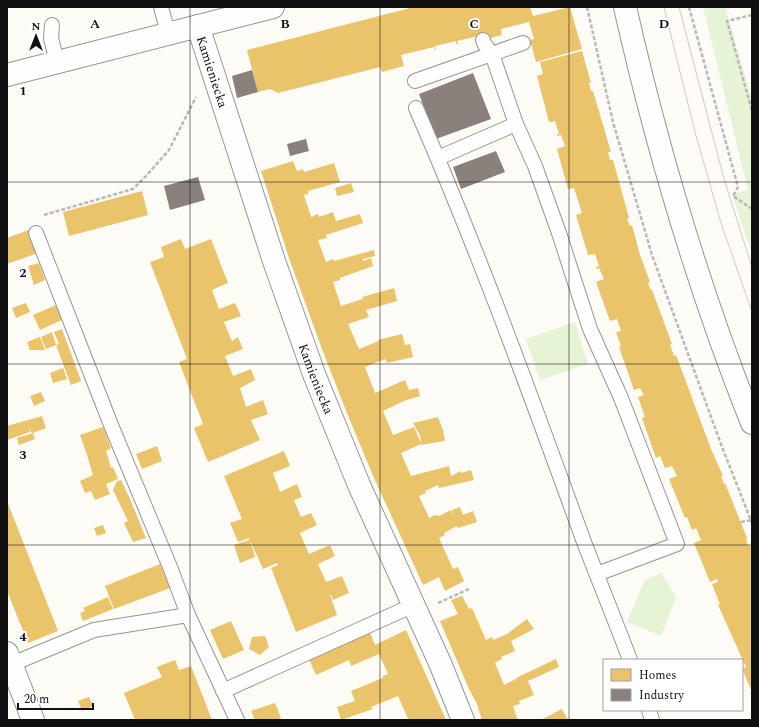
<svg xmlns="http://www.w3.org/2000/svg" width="759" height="727" viewBox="0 0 759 727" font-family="Spectral,serif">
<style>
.green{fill:#e6f3d4}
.homes{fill:#e9c46a}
.industry{fill:#8a817c}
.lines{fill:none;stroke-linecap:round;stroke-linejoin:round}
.service-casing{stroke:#969694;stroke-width:16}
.minor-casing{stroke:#969694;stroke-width:24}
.tertiary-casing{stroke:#969694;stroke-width:24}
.path{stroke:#b9b9b8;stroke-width:2.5;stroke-dasharray:4 2;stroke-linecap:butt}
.service{stroke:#fffefe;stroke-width:14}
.minor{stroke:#fffefe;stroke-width:22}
.tertiary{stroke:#fffefe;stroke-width:22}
.tram{stroke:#dac5c5;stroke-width:1}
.grid{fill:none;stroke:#101010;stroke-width:1;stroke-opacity:0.55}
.labels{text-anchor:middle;stroke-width:4;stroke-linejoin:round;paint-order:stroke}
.street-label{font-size:13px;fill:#101010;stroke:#fff}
.grid-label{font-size:13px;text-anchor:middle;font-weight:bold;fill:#101010;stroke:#fff;stroke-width:4;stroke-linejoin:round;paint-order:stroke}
</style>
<rect width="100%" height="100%" fill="#fcfbf6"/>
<g class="green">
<path d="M703 7H734L726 10 752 100V254L732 194 748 190Z"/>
<path d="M575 322 588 364 540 380 526 339Z"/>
<path d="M661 573 676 597 661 636 627 622 645 580Z"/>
</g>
<g class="homes">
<path d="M414 7H530L533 16 570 7 582 49 536 62 530 40 534 39 529 22 501 29 502 35 483 40 479 41 478 36 457 41 458 44H456V41L435 46 436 50H435L434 47 401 55 404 66 382 72 380 67 278 93 270 89 258 92 247 50Z"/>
<path d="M582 51 591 83H589L591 91H593L611 152H608L610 160H613L629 218 627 219 630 226 632 225 640 255 650 282 648 283 651 290H652L672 344 670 345 674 356 676 355 711 449 723 476H721L724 484 725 483 747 538 746 539 748 546 750 545 752 550V692L742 669 746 667 718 605 720 604 712 584 718 582 717 579 710 582 694 543 701 540 696 528 692 530 687 517 685 518 669 479 677 476 672 466 665 468 660 456 656 458 642 418 645 417 638 397 644 395 640 388 634 390 619 347 621 346 616 332 621 331 617 319 610 321 596 282 604 279 599 268 596 269V267L599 266 595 254 588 255 576 215 582 213 581 210 574 188 568 189 557 149 565 146 561 135 557 136V134H559L555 121 549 122 537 76 543 74 540 62Z"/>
<path d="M293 161 297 171 303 169 304 172 334 163 340 182 308 191V194L304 195 311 217 318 214 319 217 333 212 336 221 360 214 363 223 326 235 327 238 318 240 326 262 333 259 334 261 374 250 375 256 363 259V261L371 258 373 266 340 278V280L333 282 341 306 363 299 362 297 394 288 397 301 366 310 369 317 348 324 359 349 379 341 378 340 402 334 405 345 410 344 413 357 387 363 385 359 365 367 375 393 405 380 409 390 418 388 420 396 404 401 383 411 393 435 414 427 421 443 420 435 413 423 438 417 443 430 445 441 421 445V444L401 453 411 476 449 466 451 476 461 471V473L471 470 474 480 439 488 438 485 425 491 426 493 419 496 429 518 435 515 439 516 451 510 454 517 452 510 460 507 463 515 473 511 477 522 458 528 457 526 444 533 445 535 439 538 453 569 458 567 464 581 445 591 439 577 423 585 413 563 374 478 347 413 322 349 290 261 261 171Z"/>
<path d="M351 183 354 192 337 196 335 188Z"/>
<path d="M142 191 148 215 69 236 63 212Z"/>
<path d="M29 230 38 253 7 264V238Z"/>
<path d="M181 239 185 249 211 239 228 283 212 290 219 309 235 303 241 316 224 322 232 341 238 337 243 349 225 356 233 376 251 369 255 380 240 388 246 407 263 400 268 414 251 420 260 440 208 462 194 428 203 424 179 362 187 359 150 262 164 257 161 247Z"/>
<path d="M39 263 45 280 34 285 28 266Z"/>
<path d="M26 303 30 312 16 318 12 308Z"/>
<path d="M56 305 62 320 40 330 33 315Z"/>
<path d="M62 329 81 381 71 385 56 345 59 344 54 332Z"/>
<path d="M52 332 56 345 46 349 41 337Z"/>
<path d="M40 337 45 350H30L27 342Z"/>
<path d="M63 368 67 379 53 383 50 373Z"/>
<path d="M41 392 45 401 34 406 30 396Z"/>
<path d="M42 416 46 428 33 433 31 432 28 425 30 432 7 440V426Z"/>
<path d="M103 427 111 448 106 451 111 468 113 467 118 479 106 484 110 494 95 500 91 491 85 493 80 481 93 475 87 455 80 435Z"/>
<path d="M33 433 35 439 19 445 17 438Z"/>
<path d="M157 446 162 461 142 469 136 454Z"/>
<path d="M284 451 290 466 273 473 280 492 297 484 302 497 294 500 301 517 311 513 317 525 300 533 309 554 330 545 335 556 318 564 326 582 342 576 349 593 333 600 331 595H330L337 615 296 632 271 568 278 565 277 563 263 569 250 540 255 557 240 563 234 545 249 540V538L238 542 230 523 242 519 224 476Z"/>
<path d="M121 480 130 499 146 538 133 542 124 523 128 521 113 490 117 481Z"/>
<path d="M7 501 58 631 28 643 7 591Z"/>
<path d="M103 525 106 533 97 536 94 528Z"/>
<path d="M160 564 170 588 114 609 105 586Z"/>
<path d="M462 596 469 609 472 608 486 640 492 637 493 640 507 634 527 619 534 629 511 641 515 651 501 657 502 659 495 663 504 685 516 679V678L556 659 559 667 528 681 534 695 519 701 520 704 513 706 518 720H482L477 704 469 689 440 621 458 614 451 600Z"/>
<path d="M108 597 113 609 83 621 80 613 85 611 83 608Z"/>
<path d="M231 621 244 650 223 659 210 630Z"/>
<path d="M369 630 375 645 406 630 446 720H405L408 719 398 696 371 707 373 709 341 720 337 707 355 701 351 691 383 678V676L388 674 379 654 351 666 349 660 316 675 308 657Z"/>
<path d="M265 636 269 647 260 655 249 649 252 637Z"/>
<path d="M175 660 179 670 191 666 212 720H135L124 693 162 677 157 667Z"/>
<path d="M89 697 93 706 82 711 78 701Z"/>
<path d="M275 703 281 718 276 720H255L251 711Z"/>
<path d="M562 709 568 720H541Z"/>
</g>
<g class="industry">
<path d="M252 70 258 92 237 98 232 76Z"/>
<path d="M473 73 491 119 436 139 419 94Z"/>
<path d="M306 139 309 151 290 156 287 144Z"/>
<path d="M496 151 505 172 461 189 453 167Z"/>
<path d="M198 177 205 200 170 210 164 186Z"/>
</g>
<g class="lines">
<g class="service-casing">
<g id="service">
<path d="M161 7 168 33"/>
<path d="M52 25 51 38 57 62"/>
<path d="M415 81 523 43"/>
<path d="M416 108C478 250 531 396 584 542 599 581 615 620 630 660"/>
<path d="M516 124 535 166 559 233 590 329 621 398 677 544 597 574"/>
<path d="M438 158 516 124 492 54 485 45 483 40"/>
<path d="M36 233 111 425 170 567 188 615"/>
<path d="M7 666 94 630 188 615 237 720"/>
<path d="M223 691 414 605"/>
<path d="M649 710 652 720"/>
</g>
</g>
<g class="minor-casing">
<g id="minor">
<path id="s1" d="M198 26 274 261 314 374 359 485 440 663 463 720"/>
<path d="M7 75 273 7"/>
<path d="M7 653 33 720"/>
</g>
</g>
<g class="tertiary-casing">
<path id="tertiary" d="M625 7C657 148 698 288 752 423"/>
</g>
<g class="path">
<path d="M587 7 613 122 652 255 722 447 752 523"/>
<path d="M689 7 738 187 733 196 752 209"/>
<path d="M752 15 727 21 752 111"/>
<path d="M44 215 133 189 146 176 169 150 196 97"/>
<path d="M741 522 752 520"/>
<path d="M438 603 469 589"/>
</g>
<use href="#service" class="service"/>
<use href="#minor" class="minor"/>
<use href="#tertiary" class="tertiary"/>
<g class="tram">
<path d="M664 7 695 132 721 223 752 312"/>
<path d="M679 7 724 179 752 267"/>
</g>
</g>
<path class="grid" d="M190 7V720M380 7V720M569 7V720M7 182H752M7 364H752M7 545H752"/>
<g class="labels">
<g class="street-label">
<text dy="5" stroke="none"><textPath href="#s1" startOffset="48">Kamieniecka</textPath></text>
<text dy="5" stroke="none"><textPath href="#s1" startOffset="372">Kamieniecka</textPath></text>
</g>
</g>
<g class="grid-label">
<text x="95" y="28">A</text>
<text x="285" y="28">B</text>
<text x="474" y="28">C</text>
<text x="664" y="28">D</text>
<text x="23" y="95">1</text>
<text x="23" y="277">2</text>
<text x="23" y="459">3</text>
<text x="23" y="641">4</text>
</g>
<rect width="759" height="727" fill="none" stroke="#101010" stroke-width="16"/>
<rect x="603" y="659" width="140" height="52" fill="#ffffff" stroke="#9f9f9f"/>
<rect x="611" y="669" width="20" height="12" fill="#e9c46a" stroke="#9f9f9f"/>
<text x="639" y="679" font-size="12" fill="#101010">Homes</text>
<rect x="611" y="689" width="20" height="12" fill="#8a817c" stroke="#9f9f9f"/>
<text x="639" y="699" font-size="12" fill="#101010">Industry</text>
<g transform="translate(36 36)" stroke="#ffffff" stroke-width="3" paint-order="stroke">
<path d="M0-3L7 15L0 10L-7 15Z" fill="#101010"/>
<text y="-6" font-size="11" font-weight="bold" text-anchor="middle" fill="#101010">N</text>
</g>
<path d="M18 703v6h75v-6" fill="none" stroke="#101010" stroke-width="2"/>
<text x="24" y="703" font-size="12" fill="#101010" stroke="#ffffff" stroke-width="3" paint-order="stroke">20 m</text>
</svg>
